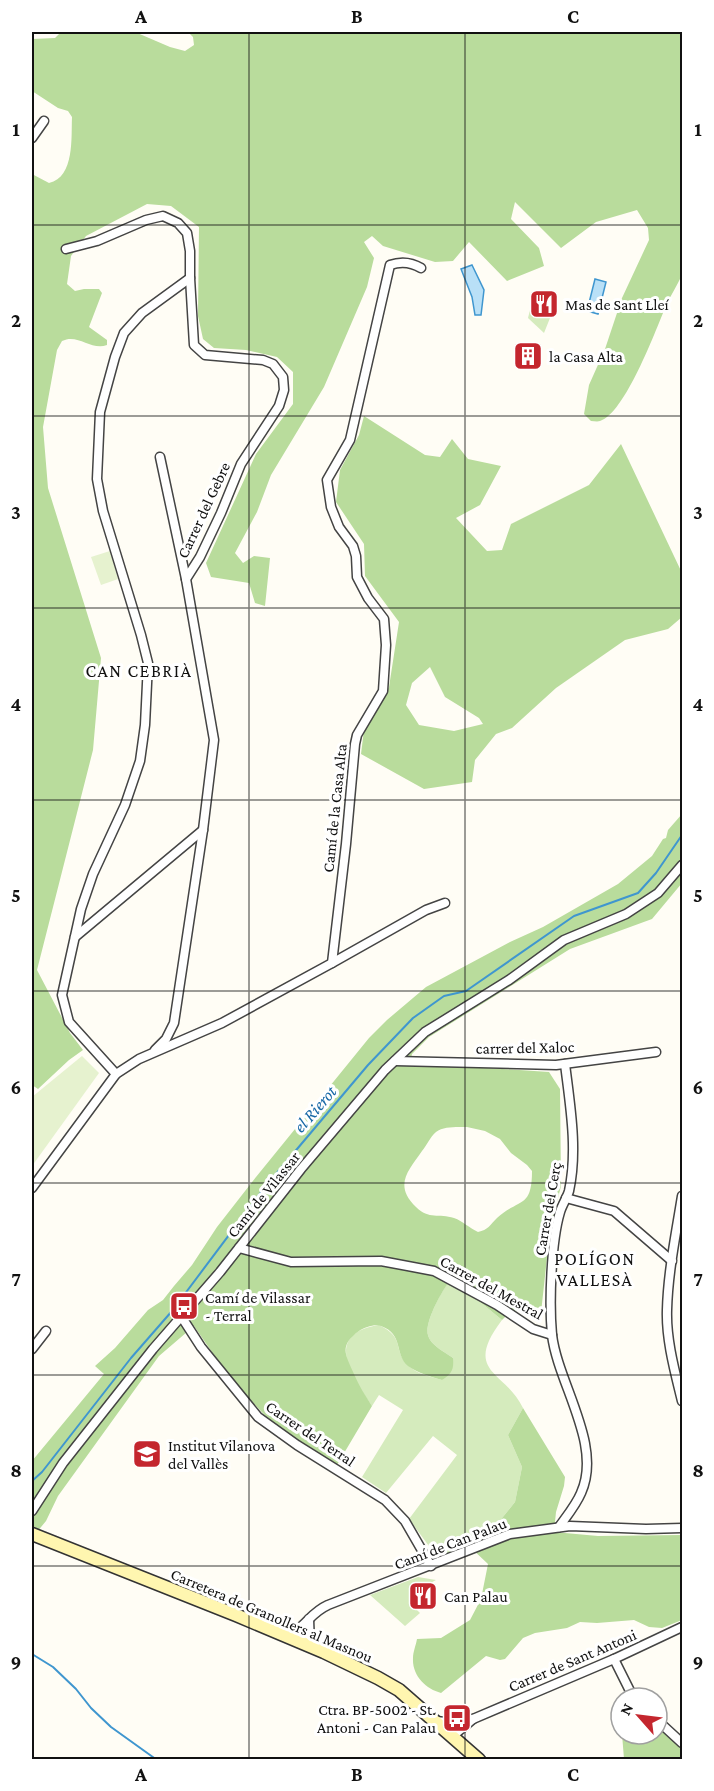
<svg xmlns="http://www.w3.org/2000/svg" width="714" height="1791" viewBox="0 0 714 1791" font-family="'Crimson Pro',serif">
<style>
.green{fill:#d5ebbd}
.forest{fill:#b9dc9c;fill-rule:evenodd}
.pitch{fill:#e6f2cf}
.water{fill:#b9e0f7;stroke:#3f96cf;stroke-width:1.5}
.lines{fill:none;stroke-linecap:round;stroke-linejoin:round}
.stream{stroke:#3f96cf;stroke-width:2}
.minor-casing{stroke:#444;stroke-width:11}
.secondary-casing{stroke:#333;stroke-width:15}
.minor{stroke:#fff;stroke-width:8}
.secondary{stroke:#fff6b0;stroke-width:12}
.grid{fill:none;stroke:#111;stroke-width:1.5;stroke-opacity:0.55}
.labels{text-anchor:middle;stroke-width:6;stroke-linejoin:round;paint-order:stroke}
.poi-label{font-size:16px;fill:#111;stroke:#fff;text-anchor:start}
.street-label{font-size:16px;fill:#111;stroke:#fff}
.neighbourhood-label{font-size:18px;letter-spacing:1.5px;fill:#111;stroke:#fff}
.water-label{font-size:18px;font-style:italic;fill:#1768a6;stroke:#fff}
.neatline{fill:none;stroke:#111;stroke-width:2}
.grid-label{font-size:20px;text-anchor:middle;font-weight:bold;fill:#111}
</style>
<rect width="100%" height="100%" fill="#fffdf5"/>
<g class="green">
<path d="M531 306 552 313 544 333 528 318Z"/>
<path d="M449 1281 479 1301 502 1320C462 1373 505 1370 523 1408L508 1435 522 1467 515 1502 498 1523 470 1547 437 1557 409 1519 457 1455 433 1436 386 1493 362 1477 403 1410 379 1395 372 1406C352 1377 322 1334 379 1325 406 1338 392 1349 408 1365 416 1374 432 1377 442 1380L453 1358C445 1352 430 1345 428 1335 424 1323 442 1291 449 1281Z"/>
<path d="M418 1577 436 1580 423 1587 422 1592 410 1603 420 1613 405 1626 370 1595Z"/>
</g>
<g class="forest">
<path d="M61 32H135L170 47 185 51 194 45 193 37 188 32H682V275C677 286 670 296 665 308 655 332 625 413 600 421 597 422 594 421 591 421L584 414 589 385 605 349 622 298 649 240 648 228 637 210 596 222 561 248 515 202 511 219 539 248 544 266 507 281 469 242 453 261 435 262 383 246 372 236 364 242 374 258 367 287 324 387 271 475 257 512 235 553 243 563 254 556 270 558 265 606 255 603 249 583 211 577 206 563 256 454 293 404V372L277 357 246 350 214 348 203 339 198 316 199 227 171 206 147 204 86 236 71 256 67 284 75 291 84 289H99L102 293 89 327 107 340V345C91 351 78 333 62 341L57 350 43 427 48 488 101 658 93 750 37 970 70 1033 83 1050 69 1060 38 1089 32 1085V174L49 183C75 177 71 137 72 117L68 111 58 108 32 91V39L55 38Z"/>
<path d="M364 416 425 455 440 457 452 439 468 459 501 466 480 505 456 518 487 551 502 550 511 524 589 485 621 444 682 573V617L668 629 625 640 556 688 512 728 496 734 475 760 472 782 424 789 361 754 364 730 389 687 399 622 365 576 364 544 336 502 340 470 359 435ZM430 667 445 697 479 718 483 724 454 731 419 725 406 705 412 683Z"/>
<path d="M682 814V883L652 919 570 949 429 1037 412 1054 410 1063 549 1072 560 1089 561 1186 550 1230 541 1313 533 1315 518 1310 509 1313 502 1320 479 1301 449 1282C442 1291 424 1323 428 1335 430 1345 445 1352 453 1358 454 1369 452 1374 442 1380 431 1377 418 1373 408 1366 394 1354 404 1334 381 1326 375 1324 365 1327 359 1331 338 1346 346 1356 354 1374 359 1386 365 1395 372 1406L337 1465 273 1424 229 1377 194 1326 159 1356 58 1496 46 1521 32 1538V1461L104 1374 95 1366 115 1348 148 1310 163 1300 174 1286 192 1265 217 1227 256 1177 369 1038 387 1020 426 987 510 942 543 927 618 884 652 856 663 839 666 838 668 830ZM467 1127 485 1131 500 1139 511 1153 527 1165 532 1171C532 1209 519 1198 497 1218 490 1225 488 1230 478 1232 469 1228 463 1221 454 1218 439 1213 429 1220 416 1207 393 1185 409 1170 422 1151 427 1145 430 1137 436 1132 444 1126 457 1127 467 1127Z"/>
<path d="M523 1408 565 1477 564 1486 556 1512 554 1532 598 1536 682 1535V1620L662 1628 649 1627 634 1620 597 1623 580 1622 567 1628 535 1633 523 1638 505 1659 500 1660 486 1656 441 1693C426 1689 412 1676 413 1658 413 1652 416 1645 417 1639L441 1638 470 1620 481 1599 488 1564 470 1547 498 1523 515 1502 522 1467 508 1435Z"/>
<path d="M657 1726 682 1748V1759H624L622 1734H657Z"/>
</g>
<g class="pitch">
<path d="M110 551 118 579 101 585 91 557Z"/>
<path d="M82 1056 99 1073 32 1166V1097Z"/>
</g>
<g class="water">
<path d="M472 265 484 290 481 315H475L472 297 461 269Z"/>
<path d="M595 279 606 282 598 314 587 311Z"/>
</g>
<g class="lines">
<g class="stream">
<path d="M32 1481 42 1472 131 1358 172 1311 265 1187 368 1065 413 1018 444 996 466 991 574 916 638 893 656 873 682 835"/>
<path d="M32 1654 53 1667 76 1689 91 1708 111 1727 157 1760"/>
</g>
<g class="minor-casing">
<g id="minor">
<path d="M32 138 44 121"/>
<path d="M66 249 97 241 146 220 163 216 178 223 187 233 190 251V278L194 345 205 355 263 360 273 364 283 377 284 390 279 406 241 464 221 513 200 557 186 579 214 740 203 830 174 1023 166 1039 155 1050"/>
<path d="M160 457 186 579"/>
<path d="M75 937 203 830"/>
<path d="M332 963 426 910 445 903"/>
<path d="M395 1061 556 1065 656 1052"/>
<path d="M116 1074 69 1022 62 995 81 909 93 874 125 805 140 761 145 725 148 663 141 635 103 511 97 479 100 412 115 357 124 333 142 313 190 278"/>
<path d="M32 1188 116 1074 139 1059 222 1023 332 963 346 844 355 744 357 735 383 691 386 645 384 619 368 598 357 577 356 556 353 546 339 527 331 507 327 480 350 440 390 265C401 261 411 262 421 268"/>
<path d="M682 1196C676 1234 668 1272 667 1310 666 1340 675 1372 682 1401"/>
<path d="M566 1198 614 1211 672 1261"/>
<path d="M239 1248 291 1262 381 1261 434 1271 497 1305 533 1329 552 1335"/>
<path d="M181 1316 201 1347 258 1417 297 1445 385 1500 405 1521 431 1566"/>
<path d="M32 1349 46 1331"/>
<path d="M32 1511 63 1463 153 1349 220 1272 301 1169 385 1070 425 1032 509 980 564 940 626 914 658 893 682 865"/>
<path d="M559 1527C566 1517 576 1505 581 1493 603 1445 558 1384 552 1335 549 1303 551 1242 560 1212 562 1205 567 1198 569 1191 578 1150 570 1105 565 1064"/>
<path d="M309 1619 310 1646"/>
<path d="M285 1636C307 1628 308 1614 328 1605L510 1534 570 1526 646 1529 682 1528"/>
<path d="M614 1659 630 1691 637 1698"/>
<path d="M657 1720 682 1743"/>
<path d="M436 1721 456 1723 473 1719 614 1659 682 1627"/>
<path d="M451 1735H454L473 1719"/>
</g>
</g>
<g class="secondary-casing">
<path id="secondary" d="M32 1534 236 1615 324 1652 378 1678 399 1690 479 1760"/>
</g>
<use href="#minor" class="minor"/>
<use href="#secondary" class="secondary"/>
</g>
<path class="grid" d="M249 32V1760M465 32V1760M32 225H682M32 416H682M32 608H682M32 800H682M32 991H682M32 1183H682M32 1375H682M32 1566H682"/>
<defs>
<g id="restaurant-square" transform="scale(1.5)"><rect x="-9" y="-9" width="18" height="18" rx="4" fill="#c4262e" stroke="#fff"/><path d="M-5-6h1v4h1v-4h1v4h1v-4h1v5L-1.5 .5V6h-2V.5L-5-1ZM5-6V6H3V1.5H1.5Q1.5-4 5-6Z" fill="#fff"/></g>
<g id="building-square" transform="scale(1.5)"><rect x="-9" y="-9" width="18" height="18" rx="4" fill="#c4262e" stroke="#fff"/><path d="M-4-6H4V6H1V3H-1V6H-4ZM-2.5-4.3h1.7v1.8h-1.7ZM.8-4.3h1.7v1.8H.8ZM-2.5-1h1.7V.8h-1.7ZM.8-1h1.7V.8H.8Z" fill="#fff"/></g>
<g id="bus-square" transform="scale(1.5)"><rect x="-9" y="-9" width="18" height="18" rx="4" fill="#c4262e" stroke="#fff"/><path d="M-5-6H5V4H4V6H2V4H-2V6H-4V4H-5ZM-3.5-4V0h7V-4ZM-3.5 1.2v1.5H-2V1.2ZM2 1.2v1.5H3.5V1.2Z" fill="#fff"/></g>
<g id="school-square" transform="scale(1.5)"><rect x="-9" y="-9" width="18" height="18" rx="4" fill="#c4262e" stroke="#fff"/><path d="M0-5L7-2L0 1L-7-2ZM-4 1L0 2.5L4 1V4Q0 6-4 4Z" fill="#fff"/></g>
</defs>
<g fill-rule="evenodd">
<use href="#restaurant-square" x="544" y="304"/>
<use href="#building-square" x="528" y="356"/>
<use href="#bus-square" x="184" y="1306"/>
<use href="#school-square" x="147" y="1454"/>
<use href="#restaurant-square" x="423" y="1596"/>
<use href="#bus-square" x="457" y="1718"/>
</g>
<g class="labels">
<g class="poi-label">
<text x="565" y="310">Mas de Sant Lleí</text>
<text x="549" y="362">la Casa Alta</text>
<text x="205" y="1303">Camí de Vilassar<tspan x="205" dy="18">- Terral</tspan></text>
<text x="168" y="1451">Institut Vilanova<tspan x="168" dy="18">del Vallès</tspan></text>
<text x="444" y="1602">Can Palau</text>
<text x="436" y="1715" text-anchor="end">Ctra. BP-5002 - St.<tspan x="436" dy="18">Antoni - Can Palau</tspan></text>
</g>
<g class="street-label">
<text transform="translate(203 510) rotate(-65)" y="6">Carrer del Gebre</text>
<text transform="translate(334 808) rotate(-84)" y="6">Camí de la Casa Alta</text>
<text transform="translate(525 1047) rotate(-1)" y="6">carrer del Xaloc</text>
<text transform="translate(263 1194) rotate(-51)" y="6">Camí de Vilassar</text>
<text transform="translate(547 1209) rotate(-80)" y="6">Carrer del Cerç</text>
<text transform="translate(492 1287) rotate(29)" y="6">Carrer del Mestral</text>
<text transform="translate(311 1433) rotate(34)" y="6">Carrer del Terral</text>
<text transform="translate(450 1543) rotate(-21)" y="6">Camí de Can Palau</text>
<text transform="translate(272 1615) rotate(23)" y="6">Carretera de Granollers al Masnou</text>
<text transform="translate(572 1660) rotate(-23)" y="6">Carrer de Sant Antoni</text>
</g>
<g class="neighbourhood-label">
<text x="139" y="677">CAN CEBRIÀ</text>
<text x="595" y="1265">POLÍGON<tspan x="595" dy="21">VALLESÀ</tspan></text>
</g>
<g class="water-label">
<text transform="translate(315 1109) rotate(-49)" y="6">el Rierot</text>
</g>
</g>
<rect width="714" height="1791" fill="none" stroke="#ffffff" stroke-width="66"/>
<g transform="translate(639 1716) rotate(298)"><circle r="28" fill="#ffffff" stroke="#a0a0a0" stroke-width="1.5"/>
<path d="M0-4.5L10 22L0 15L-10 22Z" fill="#c4262e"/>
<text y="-9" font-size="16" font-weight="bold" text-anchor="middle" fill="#111111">N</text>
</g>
<rect x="33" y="33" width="648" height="1725" class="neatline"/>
<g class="grid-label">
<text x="141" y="23">A</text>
<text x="357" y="23">B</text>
<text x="573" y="23">C</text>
<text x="16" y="136">1</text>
<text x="698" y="136">1</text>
<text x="16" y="327">2</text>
<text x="698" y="327">2</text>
<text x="16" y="519">3</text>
<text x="698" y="519">3</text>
<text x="16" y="711">4</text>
<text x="698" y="711">4</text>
<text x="16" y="902">5</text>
<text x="698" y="902">5</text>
<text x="16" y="1094">6</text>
<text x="698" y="1094">6</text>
<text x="16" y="1286">7</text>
<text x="698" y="1286">7</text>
<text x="16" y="1477">8</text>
<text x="698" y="1477">8</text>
<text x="16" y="1669">9</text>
<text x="698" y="1669">9</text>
<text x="141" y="1781">A</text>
<text x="357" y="1781">B</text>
<text x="573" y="1781">C</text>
</g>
</svg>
